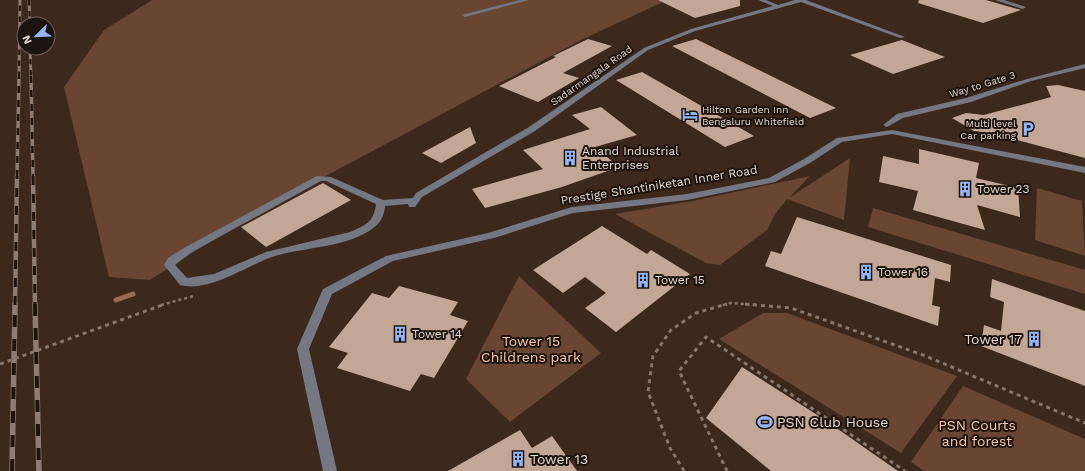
<svg xmlns="http://www.w3.org/2000/svg" width="1085" height="471" viewBox="0 0 1085 471" font-family="'Work Sans',sans-serif">
<style>
.green{fill:#684632}
.lines{fill:none;stroke-linecap:round;stroke-linejoin:round}
.stream{stroke:#966d53;stroke-width:5}
.building{fill:#c2a797}
.path-far1{stroke:#88766c;stroke-width:2.5;stroke-dasharray:3 3;stroke-linecap:butt}
.path{stroke:#88766c;stroke-width:3;stroke-dasharray:4 4;stroke-linecap:butt}
.minor{fill:#737883;fill-rule:evenodd}
.rail-far3-casing{stroke:#8e7c72;stroke-width:3}
.rail-far2-casing{stroke:#8e7c72;stroke-width:3.5}
.rail-far1-casing{stroke:#8e7c72;stroke-width:4.5}
.rail-casing{stroke:#8e7c72;stroke-width:5.5}
.rail-far3{stroke:#1d140e;stroke-width:2;stroke-dasharray:5.5;stroke-linecap:butt}
.rail-far2{stroke:#1d140e;stroke-width:2.5;stroke-dasharray:7;stroke-linecap:butt}
.rail-far1{stroke:#1d140e;stroke-width:3;stroke-dasharray:9;stroke-linecap:butt}
.rail{stroke:#1d140e;stroke-width:4;stroke-dasharray:12;stroke-linecap:butt}
.labels{text-anchor:middle;stroke-width:4;stroke-linejoin:round;paint-order:stroke}
.far-street-label{font-size:10px;fill:#e6d8d0;stroke:#1d140e}
.far-poi-label{font-size:10px;fill:#e6d8d0;stroke:#1d140e;text-anchor:start}
.poi-label{font-size:12px;fill:#e6d8d0;stroke:#1d140e;text-anchor:start}
.street-label{font-size:12px;fill:#e6d8d0;stroke:#1d140e}
.near-poi-label{font-size:14px;fill:#e6d8d0;stroke:#1d140e;text-anchor:start}
.near-park-label{font-size:14px;fill:#fcc9ac;stroke:#1d140e}
</style>
<rect width="100%" height="100%" fill="#3d281c"/>
<g class="green">
<path d="M152 0H667L581 40 247 218 150 280 109 277 64 87 104 30Z"/>
<path d="M850 158 844 220 787 199 775 214 767 230 720 265 706 263 615 214 693 201 810 176 789 198Z"/>
<path d="M1037 188 1082 201 1085 256 1035 240Z"/>
<path d="M873 208 1085 270V294L868 227Z"/>
<path d="M519 276 601 353 510 422 466 379Z"/>
<path d="M763 313H787L957 376 901 453 719 339Z"/>
<path d="M963 386 1085 439V471H924L911 462Z"/>
</g>
<g class="lines">
<path class="stream" d="M116 300 133 294"/>
</g>
<g class="building">
<path d="M658 0H740V6L695 18Z"/>
<path d="M919 0H986L1021 10 983 23 918 3Z"/>
<path d="M588 39 612 46 563 73 579 78 538 102 499 86 556 57 553 56Z"/>
<path d="M696 39 836 108 810 118 672 46Z"/>
<path d="M902 40 945 57 893 74 850 55Z"/>
<path d="M642 72 754 136 725 147 616 80Z"/>
<path d="M1058 85 1085 91V158L1013 139 1000 134 974 131 952 118 966 113 984 115 1051 97 1046 86Z"/>
<path d="M601 107 637 135 595 147 619 167 562 187 485 208 472 189 543 169 523 150 590 129 572 115Z"/>
<path d="M470 127 476 143 441 163 422 153Z"/>
<path d="M919 149 979 163 976 178 1018 188 1020 217 977 205 985 230 913 210 918 191 879 182 883 156 919 164Z"/>
<path d="M323 183 351 200 266 247 241 227Z"/>
<path d="M797 217 951 265 950 282 935 278 932 305 940 307 938 326 765 266 771 251 781 254Z"/>
<path d="M602 226 647 254 651 250 690 274 616 332 585 308 606 293 585 277 563 293 533 270Z"/>
<path d="M992 279 1085 311V386L981 346 984 325 1001 331 1004 302 990 297Z"/>
<path d="M399 286 458 302 450 315 468 321 434 378 421 374 410 391 337 368 348 353 329 347 372 293 389 298Z"/>
<path d="M742 367 822 418 898 471H771L706 418Z"/>
<path d="M520 430 532 448 552 436 577 471H448Z"/>
</g>
<g class="lines">
<g class="path-far1">
<path d="M161 305 194 296"/>
<path d="M723 305 731 303 757 305"/>
</g>
<g class="path">
<path d="M745 304 791 308 923 355 1085 423"/>
<path d="M0 364 165 304"/>
<path d="M684 471 670 448 648 392 653 356 671 330 696 313 727 304"/>
<path d="M727 471 679 371 706 337 905 471"/>
</g>
<g class="minor">
<path d="M520 0H529L465 17 462 15Z"/>
<path d="M758 0H766L778 5 795 0H806L905 37 900 38 801 2 695 31 648 50 535 131 422 197 415 207H409L408 204 385 206C384 218 379 225 369 231 342 248 305 247 275 256 247 265 210 293 180 285L164 265 168 258 184 248 317 176 331 177 383 200 413 198 416 193 529 127 644 48 691 29 773 6ZM321 181H326L376 204C374 222 366 225 350 232L266 252 214 274 187 278 175 265 192 252Z"/>
<path d="M995 0H1004L1026 7 1023 9Z"/>
<path d="M1085 64V68L1031 81 971 102 903 118 887 127 883 125 897 114 966 98 1027 79Z"/>
<path d="M892 130 1085 167V173L892 134 842 142 810 163 775 182 687 200 573 213 494 238 393 261 332 294 309 349 337 471H323L297 349 323 289 386 256 488 233 572 207 687 194 769 178 804 159 837 138Z"/>
</g>
<g class="rail-far3-casing">
<g id="rail-far3">
<path d="M29 0 30 24"/>
<path d="M30 48 31 77"/>
<path d="M19 77 20 0"/>
</g>
</g>
<g class="rail-far2-casing">
<g id="rail-far2">
<path d="M31 76 33 177"/>
<path d="M17 177 19 76"/>
</g>
</g>
<g class="rail-far1-casing">
<g id="rail-far1">
<path d="M33 176 35 305"/>
<path d="M15 305 17 176"/>
</g>
</g>
<g class="rail-casing">
<g id="rail">
<path d="M35 304 39 471"/>
<path d="M12 471 15 304"/>
</g>
</g>
<use href="#rail-far3" class="rail-far3"/>
<use href="#rail-far2" class="rail-far2"/>
<use href="#rail-far1" class="rail-far1"/>
<use href="#rail" class="rail"/>
</g>
<defs>
<g id="hotel-bare" transform="scale(1.2)"><path d="M-6-4.5h1.5V1H6V5H4.5V3h-9V5H-6ZM-4 0a1.8 1.8 0 1 1 3.6 0ZM.5 0V-2.5h3Q6-2.5 6 0Z" fill="#93b7fd" stroke="#1d140e" stroke-width="2.5" paint-order="stroke"/></g>
<g id="parking-bare" transform="scale(1.2)"><path d="M-3.5-5.5H1a3.5 3.5 0 0 1 0 7H-1V5.5H-3.5ZM-1-3.4V-.6H.8a1.4 1.4 0 0 0 0-2.8Z" fill="#93b7fd" stroke="#1d140e" stroke-width="2.5" paint-order="stroke"/></g>
<g id="building-bare" transform="scale(1.2)"><path d="M-4-6H4V6H1V3H-1V6H-4ZM-2.5-4.3h1.7v1.8h-1.7ZM.8-4.3h1.7v1.8H.8ZM-2.5-1h1.7V.8h-1.7ZM.8-1h1.7V.8H.8Z" fill="#93b7fd" stroke="#1d140e" stroke-width="2.5" paint-order="stroke"/></g>
<g id="stadium-bare" transform="scale(1.2)"><path d="M0-5a6.5 5 0 1 0 0 10a6.5 5 0 1 0 0-10ZM-3.5-1.8h7v3.6h-7Z" fill="#93b7fd" stroke="#1d140e" stroke-width="2.5" paint-order="stroke"/></g>
</defs>
<g fill-rule="evenodd">
<use href="#hotel-bare" x="690" y="115"/>
<use href="#parking-bare" x="1028" y="129"/>
<use href="#building-bare" x="570" y="158"/>
<use href="#building-bare" x="965" y="189"/>
<use href="#building-bare" x="866" y="272"/>
<use href="#building-bare" x="643" y="280"/>
<use href="#building-bare" x="400" y="334"/>
<use href="#building-bare" x="1034" y="339"/>
<use href="#stadium-bare" x="765" y="422"/>
<use href="#building-bare" x="518" y="459"/>
</g>
<g class="labels">
<g class="far-street-label">
<text transform="translate(591 75) rotate(-35)" y="4">Sadarmangala Road</text>
<text transform="translate(982 84) rotate(-17)" y="4">Way to Gate 3</text>
</g>
<g class="far-poi-label">
<text x="702" y="113">Hilton Garden Inn<tspan x="702" dy="12">Bengaluru Whitefield</tspan></text>
<text x="1016" y="127" text-anchor="end">Multi level<tspan x="1016" dy="12">Car parking</tspan></text>
</g>
<g class="poi-label">
<text x="582" y="155">Anand Industrial<tspan x="582" dy="14">Enterprises</tspan></text>
<text x="977" y="193">Tower 23</text>
<text x="878" y="276">Tower 16</text>
<text x="655" y="284">Tower 15</text>
<text x="412" y="338">Tower 14</text>
</g>
<g class="street-label">
<text transform="translate(659 185) rotate(-9)" y="4">Prestige Shantiniketan Inner Road</text>
</g>
<g class="near-poi-label">
<text x="1022" y="344" text-anchor="end">Tower 17</text>
<text x="777" y="427">PSN Club House</text>
<text x="530" y="464">Tower 13</text>
</g>
<g class="near-park-label">
<text x="531" y="346">Tower 15<tspan x="531" dy="16">Childrens park</tspan></text>
<text x="977" y="430">PSN Courts<tspan x="977" dy="16">and forest</tspan></text>
</g>
</g>
<g transform="translate(36 36) rotate(247)"><circle r="19" fill="#1d140e" stroke="#6d625c"/>
<path d="M0-3L7 15L0 10L-7 15Z" fill="#93b7fd"/>
<text y="-6" font-size="11" font-weight="bold" text-anchor="middle" fill="#e6d8d0">N</text>
</g>
</svg>
